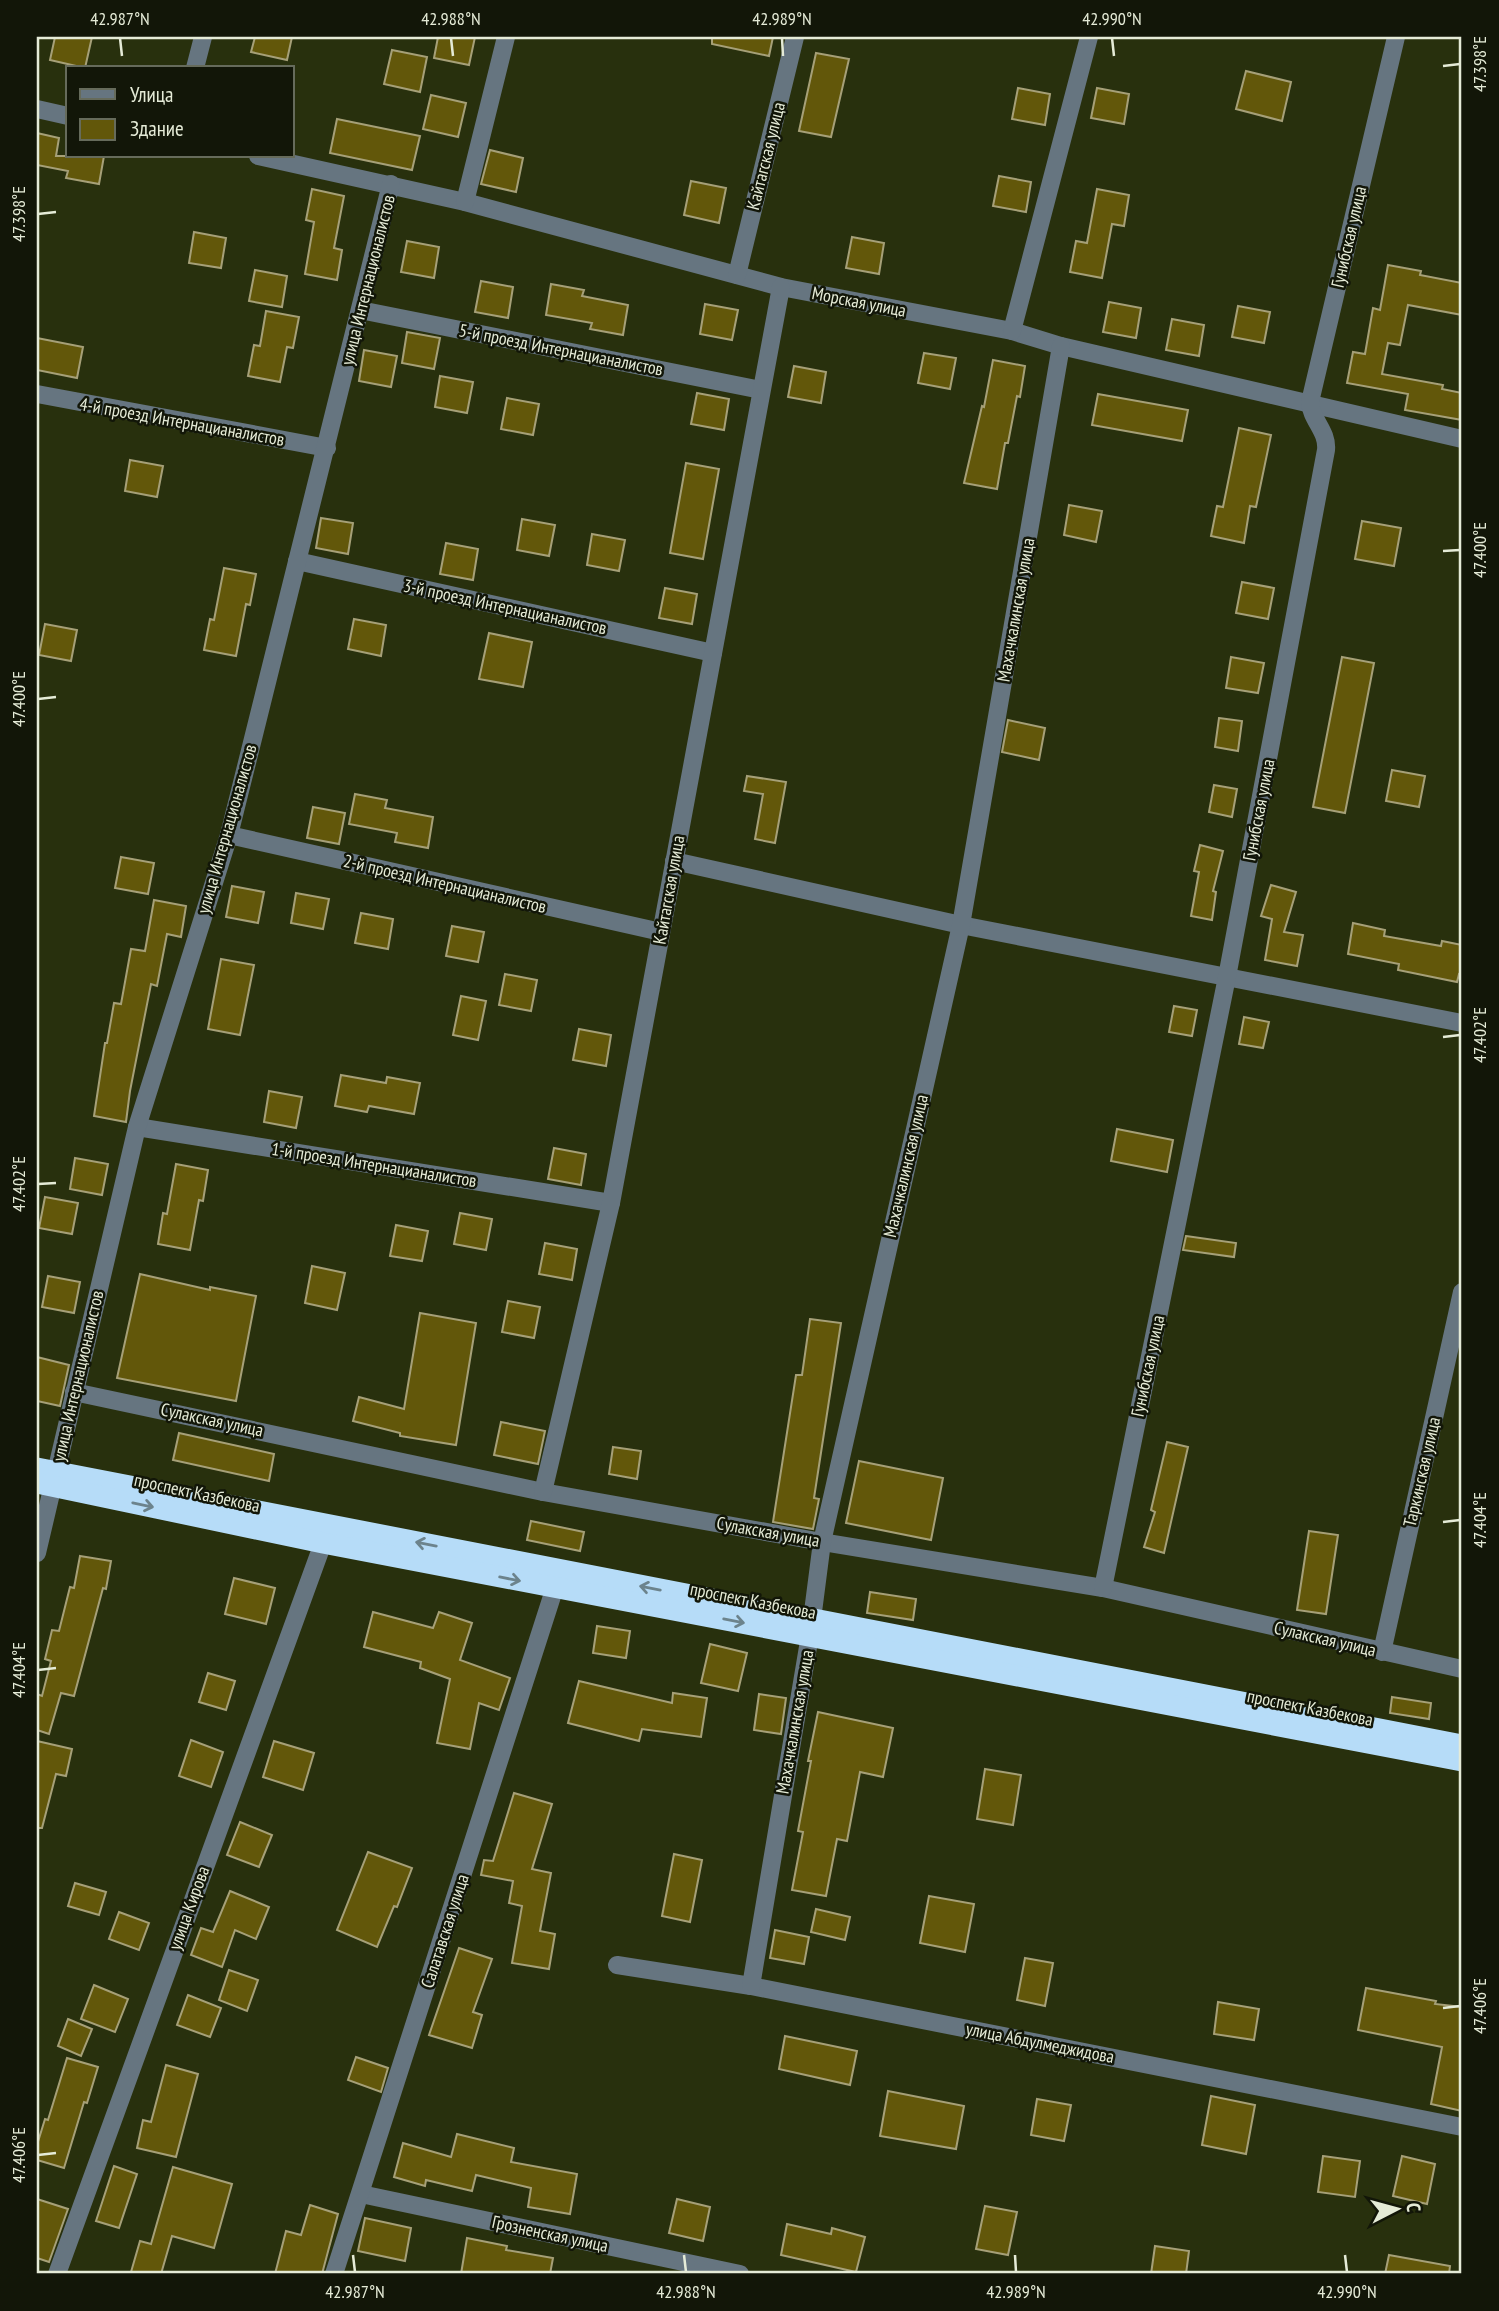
<svg xmlns="http://www.w3.org/2000/svg" width="1499" height="2311" viewBox="0 0 1499 2311" font-family="'PT Sans Narrow',sans-serif">
<style>
.building{fill:#62570a;stroke:#a6a078;stroke-width:2}
.lines{fill:none;stroke-linecap:round;stroke-linejoin:round}
.minor{stroke:#667580;stroke-width:18}
.highway{stroke:#b6dcf8;stroke-width:21}
.oneway{stroke:#6c838c}
.ticks{fill:none;stroke:#e5ebd7;stroke-width:2.5}
.labels{text-anchor:middle;stroke-width:5;stroke-linejoin:round;paint-order:stroke}
.street-label{font-size:18px;fill:#e5ebd7;stroke:#121608}
.neatline{fill:none;stroke:#e5ebd7;stroke-width:2.5}
.ticks-label{font-size:18px;text-anchor:middle;fill:#e5ebd7}
</style>
<rect width="100%" height="100%" fill="#28300d"/>
<g class="building">
<path d="M55 37H92L85 68 50 60Z"/>
<path d="M255 37H292L287 60 251 52Z"/>
<path d="M438 37H475L469 65 434 58Z"/>
<path d="M712 37H773L769 56 712 44Z"/>
<path d="M392 50 427 57 420 92 384 84Z"/>
<path d="M816 53 849 59 831 137 799 131Z"/>
<path d="M1246 71 1291 82 1282 121 1236 109Z"/>
<path d="M1018 88 1050 94 1045 125 1012 119Z"/>
<path d="M1097 88 1129 94 1124 124 1091 118Z"/>
<path d="M431 95 466 103 458 137 423 129Z"/>
<path d="M337 119 420 136 412 170 330 153Z"/>
<path d="M37 133 59 138 56 156H104L99 184 66 178 68 171 37 165Z"/>
<path d="M490 150 523 158 516 192 481 184Z"/>
<path d="M999 176 1031 182 1026 212 993 206Z"/>
<path d="M691 181 726 188 719 223 684 215Z"/>
<path d="M312 189 344 196 334 248 342 250 337 280 305 274 314 222 306 220Z"/>
<path d="M1097 189 1129 195 1124 226 1112 224 1102 278 1070 272 1076 241 1087 243Z"/>
<path d="M194 232 226 238 221 268 189 263Z"/>
<path d="M852 237 884 243 879 274 846 268Z"/>
<path d="M407 241 439 247 434 278 401 272Z"/>
<path d="M1388 265 1421 271 1420 275 1462 283V315L1408 305 1400 345 1388 343 1382 374 1443 385 1442 389 1462 393V420L1405 410 1408 394 1347 383 1353 352 1365 354 1373 308 1380 310Z"/>
<path d="M255 270 287 276 282 307 249 301Z"/>
<path d="M481 281 513 287 508 318 475 312Z"/>
<path d="M551 284 584 290 582 296 628 305 623 335 590 329 592 323 546 315Z"/>
<path d="M1109 302 1141 308 1136 338 1103 332Z"/>
<path d="M705 304 738 310 732 340 700 334Z"/>
<path d="M1238 306 1270 312 1264 343 1232 337Z"/>
<path d="M266 311 299 317 293 348 287 347 280 382 248 376 254 345 260 346Z"/>
<path d="M1172 319 1204 325 1199 356 1166 350Z"/>
<path d="M407 332 440 338 434 369 402 363Z"/>
<path d="M37 338 83 347 77 378 37 370Z"/>
<path d="M364 350 397 356 391 387 359 381Z"/>
<path d="M924 353 956 358 950 389 918 383Z"/>
<path d="M993 360 1025 366 1020 397 1017 396 1008 443H1005L997 489 964 483 982 406 984 407Z"/>
<path d="M794 366 826 372 821 403 788 397Z"/>
<path d="M440 376 473 382 467 413 435 407Z"/>
<path d="M697 393 729 399 724 430 691 424Z"/>
<path d="M1098 394 1188 410 1182 441 1092 425Z"/>
<path d="M507 398 539 404 533 435 501 429Z"/>
<path d="M1239 428 1271 435 1256 507 1250 506 1244 543 1211 536 1217 506 1223 507Z"/>
<path d="M130 460 163 466 157 497 125 491Z"/>
<path d="M686 463 719 469 703 559 670 553Z"/>
<path d="M1069 505 1102 511 1096 542 1064 535Z"/>
<path d="M321 518 353 523 348 554 316 548Z"/>
<path d="M522 519 555 525 549 556 517 550Z"/>
<path d="M1362 521 1401 528 1394 566 1355 559Z"/>
<path d="M592 534 625 540 619 571 587 565Z"/>
<path d="M446 543 478 549 473 580 440 574Z"/>
<path d="M224 568 256 574 250 605 246 604 236 656 204 650 210 619 214 620Z"/>
<path d="M1242 582 1274 588 1268 619 1236 613Z"/>
<path d="M665 588 697 594 692 624 659 618Z"/>
<path d="M354 619 386 625 381 656 348 649Z"/>
<path d="M45 624 77 630 71 661 39 655Z"/>
<path d="M489 633 532 642 523 687 479 679Z"/>
<path d="M1231 657 1264 663 1258 693 1226 688Z"/>
<path d="M1342 657 1374 663 1345 813 1313 807Z"/>
<path d="M1219 718 1242 721 1238 751 1215 747Z"/>
<path d="M1008 720 1045 728 1039 760 1002 752Z"/>
<path d="M1392 770 1425 776 1419 807 1386 801Z"/>
<path d="M747 776 786 782 775 843 755 839 763 794 744 791Z"/>
<path d="M1214 785 1237 789 1232 817 1209 812Z"/>
<path d="M355 794 387 800 385 808 433 817 428 848 395 842 397 833 349 824Z"/>
<path d="M313 807 345 813 339 844 307 838Z"/>
<path d="M1200 845 1223 851 1213 891 1216 892 1212 920 1191 916 1199 872 1194 871Z"/>
<path d="M121 857 154 863 148 894 115 888Z"/>
<path d="M1271 885 1296 892 1284 932 1303 935 1297 966 1265 960 1272 919 1261 916Z"/>
<path d="M232 886 264 892 258 923 226 917Z"/>
<path d="M296 893 329 899 323 929 291 923Z"/>
<path d="M154 900 186 906 181 937 167 934 157 986 151 984 130 1091 126 1122 94 1116 105 1043H107L114 1003 121 1004 131 949 145 951Z"/>
<path d="M361 913 393 919 388 949 355 943Z"/>
<path d="M1353 923 1385 930 1384 936 1441 946 1442 941 1462 945V975L1459 974 1457 982 1398 970 1399 964 1348 954Z"/>
<path d="M452 926 484 932 478 962 446 956Z"/>
<path d="M221 959 254 965 240 1035 208 1029Z"/>
<path d="M505 974 537 980 531 1011 499 1005Z"/>
<path d="M461 996 486 1001 478 1040 453 1035Z"/>
<path d="M1174 1006 1197 1010 1192 1036 1169 1032Z"/>
<path d="M1244 1017 1269 1022 1263 1048 1239 1044Z"/>
<path d="M579 1029 611 1035 606 1066 573 1060Z"/>
<path d="M341 1075 386 1083 387 1077 420 1083 414 1114 369 1106 367 1112 335 1106Z"/>
<path d="M269 1091 302 1097 296 1128 264 1122Z"/>
<path d="M1117 1129 1173 1140 1167 1172 1111 1161Z"/>
<path d="M554 1148 586 1154 581 1185 548 1179Z"/>
<path d="M75 1158 108 1164 102 1195 70 1189Z"/>
<path d="M176 1164 208 1170 203 1201 199 1200 190 1250 158 1244 163 1213 167 1214Z"/>
<path d="M45 1197 78 1203 72 1234 39 1228Z"/>
<path d="M460 1213 492 1219 486 1250 454 1244Z"/>
<path d="M396 1225 428 1231 422 1261 390 1256Z"/>
<path d="M1186 1236 1236 1243 1234 1257 1183 1250Z"/>
<path d="M545 1243 577 1249 572 1280 539 1274Z"/>
<path d="M312 1266 345 1273 337 1310 305 1303Z"/>
<path d="M140 1274 210 1290V1287L256 1296 236 1401 117 1378Z"/>
<path d="M48 1276 80 1282 74 1313 42 1307Z"/>
<path d="M508 1301 540 1307 534 1338 502 1332Z"/>
<path d="M420 1313 476 1323 456 1445 400 1436V1433L353 1421 359 1397 404 1409Z"/>
<path d="M810 1319 841 1323 814 1498 819 1499 813 1529 773 1522 796 1375H802Z"/>
<path d="M37 1357 69 1365 60 1406 37 1401Z"/>
<path d="M501 1422 545 1431 538 1464 494 1455Z"/>
<path d="M179 1433 274 1454 269 1481 173 1460Z"/>
<path d="M1167 1442 1188 1447 1164 1553 1144 1547 1155 1512 1151 1510Z"/>
<path d="M613 1447 641 1451 637 1479 609 1474Z"/>
<path d="M859 1461 943 1478 931 1540 846 1523Z"/>
<path d="M531 1521 584 1532 580 1551 527 1540Z"/>
<path d="M1309 1531 1338 1535 1326 1614 1297 1610Z"/>
<path d="M80 1556 111 1561 106 1589 103 1588 74 1696 61 1693 49 1734 37 1730V1694L42 1696 51 1661 45 1659 52 1630 59 1631 70 1587 74 1588Z"/>
<path d="M234 1578 275 1588 266 1624 225 1614Z"/>
<path d="M870 1592 916 1599 913 1620 867 1613Z"/>
<path d="M373 1612 433 1628 439 1612 472 1623 460 1660 510 1678 499 1710 479 1703 470 1749 437 1743 450 1679 420 1668 421 1662 364 1647Z"/>
<path d="M597 1626 630 1631 626 1658 593 1653Z"/>
<path d="M710 1644 747 1653 738 1691 701 1683Z"/>
<path d="M208 1673 235 1681 226 1710 199 1702Z"/>
<path d="M579 1681 672 1703 673 1693 707 1698 701 1737 642 1729 639 1741 568 1723Z"/>
<path d="M759 1694 786 1698 781 1734 754 1730Z"/>
<path d="M1392 1697 1431 1703 1429 1719 1390 1713Z"/>
<path d="M818 1712 893 1728 883 1777 860 1772 847 1841 837 1839 826 1896 792 1890 803 1832 798 1831 811 1761H808Z"/>
<path d="M191 1740 223 1752 211 1787 179 1776Z"/>
<path d="M37 1741 72 1749 66 1776 56 1774 42 1828H37Z"/>
<path d="M274 1741 314 1753 303 1790 263 1777Z"/>
<path d="M985 1769 1021 1775 1013 1825 977 1819Z"/>
<path d="M514 1793 552 1804 532 1869 551 1873 540 1931 555 1934 549 1969 512 1963 522 1906 509 1903 513 1881 481 1875 484 1860 493 1861Z"/>
<path d="M240 1822 272 1835 259 1867 227 1855Z"/>
<path d="M368 1852 412 1868 397 1907 394 1906 377 1947 337 1930Z"/>
<path d="M674 1854 702 1860 690 1922 662 1916Z"/>
<path d="M75 1883 106 1892 99 1915 68 1906Z"/>
<path d="M230 1891 269 1907 256 1939 235 1930 222 1967 191 1955 201 1928 213 1932Z"/>
<path d="M929 1896 974 1904 965 1952 920 1943Z"/>
<path d="M816 1909 850 1917 845 1940 811 1932Z"/>
<path d="M119 1912 149 1923 139 1950 109 1939Z"/>
<path d="M775 1930 809 1937 804 1964 770 1958Z"/>
<path d="M459 1948 492 1959 473 2012 482 2015 472 2048 429 2035Z"/>
<path d="M1025 1958 1053 1963 1045 2006 1017 2000Z"/>
<path d="M229 1970 258 1980 247 2011 219 2000Z"/>
<path d="M94 1985 128 1999 115 2032 81 2019Z"/>
<path d="M1366 1988 1436 2001 1435 2004 1462 2007V2111L1431 2104 1442 2047 1358 2030Z"/>
<path d="M188 1995 221 2008 210 2037 177 2025Z"/>
<path d="M1218 2002 1259 2009 1254 2040 1214 2034Z"/>
<path d="M68 2019 92 2029 81 2056 58 2046Z"/>
<path d="M785 2036 857 2051 850 2085 779 2069Z"/>
<path d="M356 2057 388 2068 381 2092 348 2080Z"/>
<path d="M67 2058 98 2067 87 2103 84 2102 64 2168 37 2160V2145L45 2119 48 2120Z"/>
<path d="M166 2065 198 2074 176 2157 137 2148 143 2120 151 2122Z"/>
<path d="M888 2091 964 2106 956 2149 880 2136Z"/>
<path d="M1211 2096 1255 2105 1246 2154 1202 2145Z"/>
<path d="M1037 2099 1071 2105 1064 2141 1031 2135Z"/>
<path d="M457 2134 514 2148 511 2162 577 2174 570 2214 528 2207 531 2188 476 2175 472 2191 426 2180 425 2186 394 2177 403 2143 451 2157Z"/>
<path d="M1323 2156 1360 2161 1355 2197 1318 2192Z"/>
<path d="M1402 2156 1435 2164 1427 2204 1393 2196Z"/>
<path d="M114 2166 137 2174 119 2228 96 2221Z"/>
<path d="M173 2167 232 2184 214 2248 172 2236 161 2274 131 2272 140 2241 151 2244Z"/>
<path d="M37 2199 68 2209 49 2262 37 2258Z"/>
<path d="M677 2199 710 2207 703 2241 669 2233Z"/>
<path d="M310 2205 338 2214 322 2274H275L286 2231 301 2235Z"/>
<path d="M985 2206 1017 2212 1008 2255 976 2249Z"/>
<path d="M365 2218 411 2228 405 2261 358 2251Z"/>
<path d="M787 2224 831 2234 832 2228 865 2237 856 2272 781 2255Z"/>
<path d="M467 2238 507 2246 506 2250 553 2258 550 2274H461Z"/>
<path d="M1155 2246 1189 2251 1186 2274H1151Z"/>
<path d="M1389 2255 1450 2266 1449 2274H1385Z"/>
</g>
<g class="lines">
<g class="minor">
<path d="M195 68 203 37"/>
<path d="M37 109 68 116"/>
<path d="M258 156 465 202 781 287 1012 331 1061 346 1462 439"/>
<path d="M465 202 506 37"/>
<path d="M737 275 795 37"/>
<path d="M360 310 761 390"/>
<path d="M1012 331 1089 37"/>
<path d="M37 394 327 448"/>
<path d="M297 561 713 653"/>
<path d="M229 835 661 932"/>
<path d="M674 861 961 925 1462 1023"/>
<path d="M137 1127 611 1203"/>
<path d="M74 1392 543 1492 822 1542 1103 1588 1462 1669"/>
<path d="M543 1492 611 1203 781 287"/>
<path d="M37 1553 137 1127 229 835 391 184"/>
<path d="M1103 1588 1227 977 1326 450C1328 431 1311 420 1310 402L1396 37"/>
<path d="M1382 1652 1462 1292"/>
<path d="M617 1965 751 1986 1462 2127"/>
<path d="M751 1986 810 1635 822 1542 961 925 1061 346"/>
<path d="M361 2194 740 2274"/>
<path d="M57 2274 323 1543"/>
<path d="M334 2274 555 1587"/>
</g>
<g class="highway">
<path d="M37 1468 1462 1745"/>
<path d="M37 1483 323 1543 1462 1761"/>
</g>
</g>
<defs><path id="oneway-shaft" d="M-6 0H5M1.5-3L5.5 0L1.5 3" fill="none" stroke-width="1.6" stroke-linecap="round" stroke-linejoin="round" transform="scale(1.75)"/></defs>
<g class="oneway">
<use href="#oneway-shaft" transform="translate(143 1505) rotate(12)"/>
<use href="#oneway-shaft" transform="translate(426 1544) rotate(-169)"/>
<use href="#oneway-shaft" transform="translate(510 1579) rotate(11)"/>
<use href="#oneway-shaft" transform="translate(650 1588) rotate(-169)"/>
<use href="#oneway-shaft" transform="translate(734 1621) rotate(11)"/>
</g>
<path class="ticks" d="M120 38 122 56M451 38 453 56M782 38 783 56M1112 38 1114 56M1443 66 1460 64M38 214 56 212M1443 551 1460 550M38 699 56 697M1443 1037 1460 1035M38 1184 56 1183M1443 1522 1460 1520M38 1670 56 1668M1443 2008 1460 2006M38 2155 56 2153M353 2255 355 2272M684 2255 686 2272M1015 2255 1016 2272M1345 2255 1347 2272"/>
<g class="labels">
<g class="street-label">
<text transform="translate(766 156) rotate(-76)" y="6">Кайтагская улица</text>
<text transform="translate(1349 237) rotate(-77)" y="6">Гунибская улица</text>
<text transform="translate(368 280) rotate(-76)" y="6">улица Интернационалистов</text>
<text transform="translate(859 302) rotate(11)" y="6">Морская улица</text>
<text transform="translate(561 350) rotate(11)" y="6">5-й проезд Интернацианалистов</text>
<text transform="translate(182 422) rotate(10)" y="6">4-й проезд Интернацианалистов</text>
<text transform="translate(505 607) rotate(12)" y="6">3-й проезд Интернацианалистов</text>
<text transform="translate(1016 610) rotate(-80)" y="6">Махачкалинская улица</text>
<text transform="translate(1259 810) rotate(-79)" y="6">Гунибская улица</text>
<text transform="translate(227 829) rotate(-74)" y="6">улица Интернационалистов</text>
<text transform="translate(445 884) rotate(13)" y="6">2-й проезд Интернацианалистов</text>
<text transform="translate(669 890) rotate(-80)" y="6">Кайтагская улица</text>
<text transform="translate(374 1165) rotate(9)" y="6">1-й проезд Интернацианалистов</text>
<text transform="translate(906 1166) rotate(-77)" y="6">Махачкалинская улица</text>
<text transform="translate(1148 1366) rotate(-78)" y="6">Гунибская улица</text>
<text transform="translate(78 1376) rotate(-77)" y="6">улица Интернационалистов</text>
<text transform="translate(212 1420) rotate(12)" y="6">Сулакская улица</text>
<text transform="translate(1422 1472) rotate(-77)" y="6">Таркинская улица</text>
<text transform="translate(197 1493) rotate(12)" y="6">проспект Казбекова</text>
<text transform="translate(768 1532) rotate(10)" y="6">Сулакская улица</text>
<text transform="translate(753 1601) rotate(11)" y="6">проспект Казбекова</text>
<text transform="translate(1325 1639) rotate(13)" y="6">Сулакская улица</text>
<text transform="translate(1310 1708) rotate(11)" y="6">проспект Казбекова</text>
<text transform="translate(795 1722) rotate(-80)" y="6">Махачкалинская улица</text>
<text transform="translate(189 1908) rotate(-70)" y="6">улица Кирова</text>
<text transform="translate(445 1931) rotate(-72)" y="6">Салатавская улица</text>
<text transform="translate(1040 2043) rotate(11)" y="6">улица Абдулмеджидова</text>
<text transform="translate(550 2234) rotate(12)" y="6">Грозненская улица</text>
</g>
</g>
<rect width="1499" height="2311" fill="none" stroke="#121608" stroke-width="77"/>
<rect x="66" y="66" width="228" height="91" fill="#121608" stroke="#666b5b" stroke-width="2"/>
<rect x="80" y="89" width="35" height="10" fill="#667580" stroke="#666b5b" stroke-width="2"/>
<text x="130" y="102" font-size="21" fill="#e5ebd7">Улица</text>
<rect x="80" y="119" width="35" height="21" fill="#62570a" stroke="#666b5b" stroke-width="2"/>
<text x="130" y="136" font-size="21" fill="#e5ebd7">Здание</text>
<g transform="translate(1397 2209) rotate(84)" stroke="#121608" stroke-width="5" paint-order="stroke">
<path d="M0-5L12 26L0 18L-12 26Z" fill="#e5ebd7"/>
<text y="-10" font-size="19" font-weight="bold" text-anchor="middle" fill="#e5ebd7">С</text>
</g>
<rect x="38" y="38" width="1422" height="2234" class="neatline"/>
<g class="ticks-label">
<text x="120" y="25">42.987°N</text>
<text x="451" y="25">42.988°N</text>
<text x="782" y="25">42.989°N</text>
<text x="1112" y="25">42.990°N</text>
<text transform="translate(1480 64) rotate(-90)" y="6">47.398°E</text>
<text transform="translate(19 214) rotate(-90)" y="6">47.398°E</text>
<text transform="translate(1480 550) rotate(-90)" y="6">47.400°E</text>
<text transform="translate(19 699) rotate(-90)" y="6">47.400°E</text>
<text transform="translate(1480 1035) rotate(-90)" y="6">47.402°E</text>
<text transform="translate(19 1184) rotate(-90)" y="6">47.402°E</text>
<text transform="translate(1480 1520) rotate(-90)" y="6">47.404°E</text>
<text transform="translate(19 1670) rotate(-90)" y="6">47.404°E</text>
<text transform="translate(1480 2006) rotate(-90)" y="6">47.406°E</text>
<text transform="translate(19 2155) rotate(-90)" y="6">47.406°E</text>
<text x="355" y="2298">42.987°N</text>
<text x="686" y="2298">42.988°N</text>
<text x="1016" y="2298">42.989°N</text>
<text x="1347" y="2298">42.990°N</text>
</g>
</svg>
